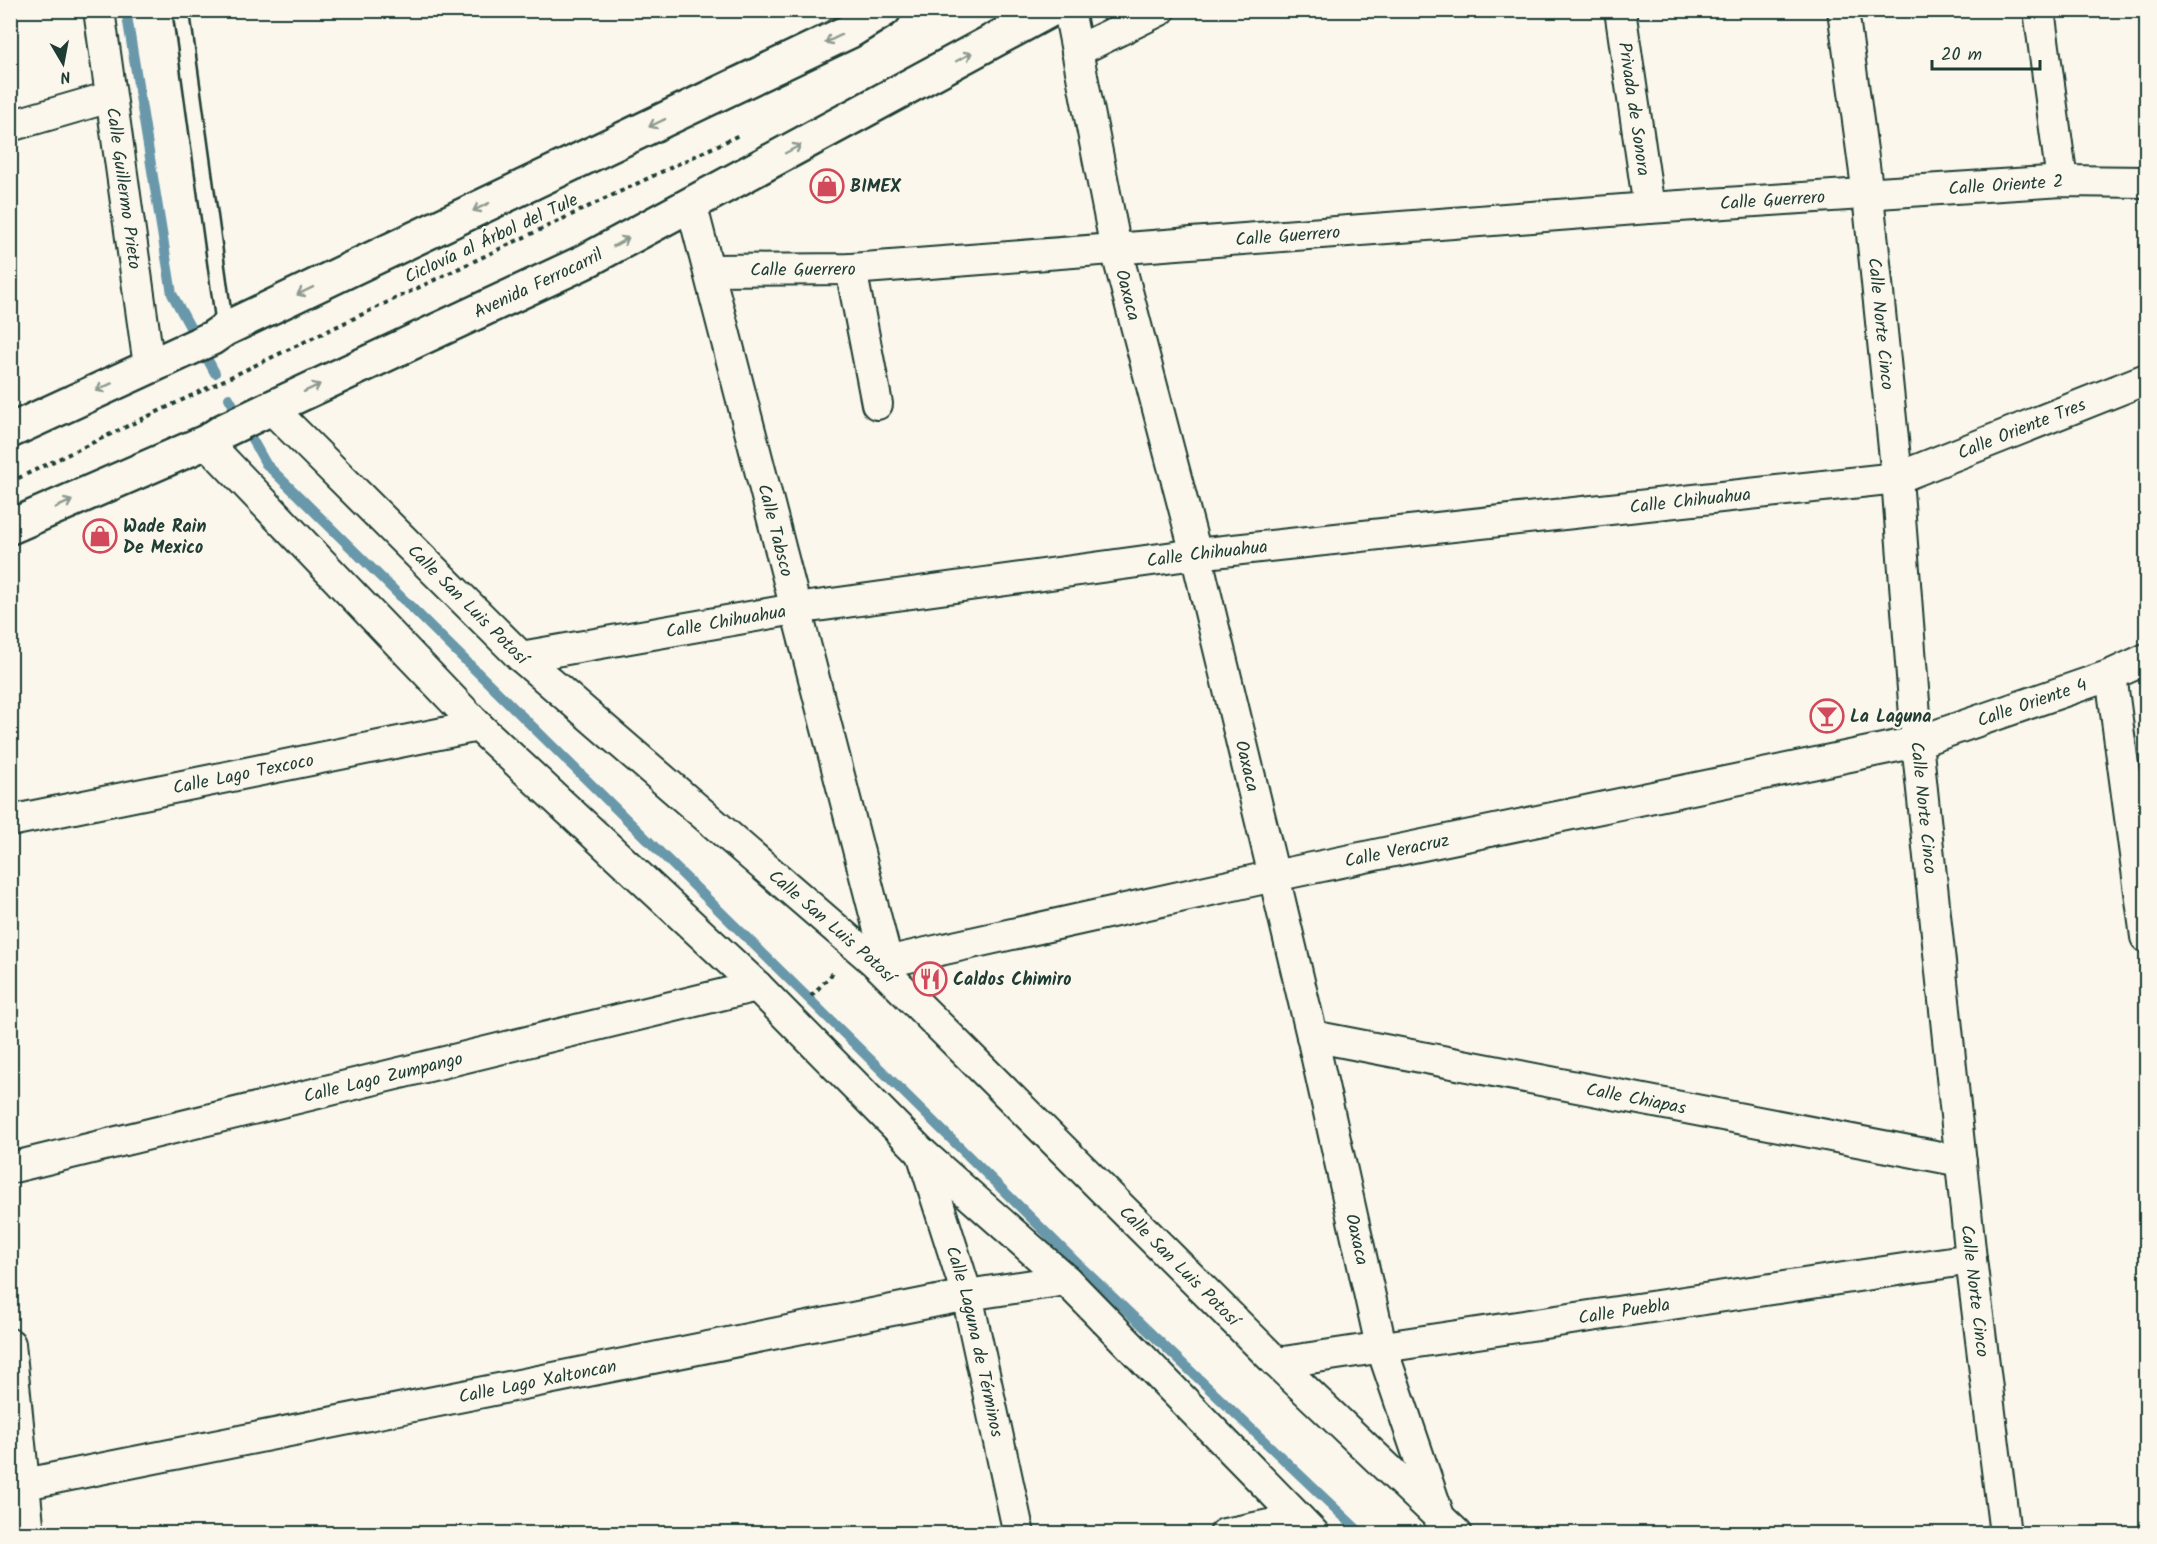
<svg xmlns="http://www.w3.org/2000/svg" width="2157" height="1544" viewBox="0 0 2157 1544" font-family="Kalam,sans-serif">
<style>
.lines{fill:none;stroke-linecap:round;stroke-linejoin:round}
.stream{stroke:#6998ab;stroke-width:10}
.service-casing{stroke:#1f3d34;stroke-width:20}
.minor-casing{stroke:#1f3d34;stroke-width:34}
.secondary-casing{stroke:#1f3d34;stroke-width:38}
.path{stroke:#1f3d34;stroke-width:4;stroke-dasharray:4.5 4.5;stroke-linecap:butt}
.service{stroke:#fbf7ec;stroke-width:15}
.minor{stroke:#fbf7ec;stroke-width:30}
.secondary{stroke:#fbf7ec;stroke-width:33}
.oneway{stroke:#8d9a90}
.labels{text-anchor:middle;stroke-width:5;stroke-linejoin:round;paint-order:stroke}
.street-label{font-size:18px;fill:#1f3d34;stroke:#fbf7ec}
.poi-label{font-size:18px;font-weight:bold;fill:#1f3d34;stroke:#fbf7ec;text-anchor:start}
</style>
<rect width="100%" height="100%" fill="#fbf7ec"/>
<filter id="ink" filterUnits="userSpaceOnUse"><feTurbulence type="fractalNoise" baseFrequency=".0167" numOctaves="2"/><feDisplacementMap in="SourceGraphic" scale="12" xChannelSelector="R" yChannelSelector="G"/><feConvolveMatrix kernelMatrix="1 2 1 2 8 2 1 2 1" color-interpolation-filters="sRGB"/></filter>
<g filter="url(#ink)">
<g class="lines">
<g class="stream">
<path d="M126 10 172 294 215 373"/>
<path d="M229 398 266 464 1079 1265 1362 1534"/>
</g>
<g class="service-casing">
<path id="service" d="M181 10 225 329"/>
</g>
<g class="minor-casing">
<g id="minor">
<path id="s1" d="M99 10 149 366"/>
<path id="s2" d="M1069 10 1116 249 1196 554 1274 876 1312 1036 1381 1346 1438 1513"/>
<path id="s3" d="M1620 10 1649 208"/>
<path id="s4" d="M1843 10 1868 195 1897 478 1917 742 1971 1259 2005 1534"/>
<path d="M2039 10 2062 181"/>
<path d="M1077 51 1160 10"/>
<path d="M10 126 110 97"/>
<path id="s5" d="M691 203 887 961"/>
<path d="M851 269 877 404"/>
<path id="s6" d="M709 270 851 269 1649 208 2062 181 2146 182"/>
<path id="s7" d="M271 408 521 657 877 964 1277 1363 1457 1534"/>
<path d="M206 442 478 726 757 986 922 1153 1066 1280 1314 1534"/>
<path id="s8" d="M521 657 795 609 1196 554 1897 478 2146 379"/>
<path d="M2111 675 2146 937"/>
<path id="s9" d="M10 821 478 726"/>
<path id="s10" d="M877 964 1274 876 1917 742 2111 675 2146 659"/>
<path id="s11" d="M1312 1036 1961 1161"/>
<path id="s12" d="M922 1153 967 1295 1019 1534"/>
<path id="s13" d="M10 1168 757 986"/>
<path d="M10 1344 29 1534"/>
<path id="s14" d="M1277 1363 1971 1259"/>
<path id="s15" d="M10 1487 967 1295 1066 1280"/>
<path d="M1225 1534 1299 1519"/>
</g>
</g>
<g class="secondary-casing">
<g id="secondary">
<path d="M10 431 212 338 225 329 850 31 884 10"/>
<path id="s16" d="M10 527 206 442 223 431 271 408 584 262 1050 10"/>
</g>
</g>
<g class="path">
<path d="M10 482 739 135"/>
<path d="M811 996 835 971"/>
</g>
<use href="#service" class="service"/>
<use href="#minor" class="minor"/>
<use href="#secondary" class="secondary"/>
</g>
<defs><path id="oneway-shaft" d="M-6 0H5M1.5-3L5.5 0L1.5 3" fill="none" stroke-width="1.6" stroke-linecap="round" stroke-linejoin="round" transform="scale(1.5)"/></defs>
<g class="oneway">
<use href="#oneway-shaft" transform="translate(833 39) rotate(154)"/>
<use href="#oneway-shaft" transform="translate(964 57) rotate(-28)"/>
<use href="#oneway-shaft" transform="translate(657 123) rotate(154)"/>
<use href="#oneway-shaft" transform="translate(793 149) rotate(-28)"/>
<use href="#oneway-shaft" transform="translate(481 207) rotate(154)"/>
<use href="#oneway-shaft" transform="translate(621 242) rotate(-29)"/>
<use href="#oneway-shaft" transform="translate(305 291) rotate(154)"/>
<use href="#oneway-shaft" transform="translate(104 387) rotate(155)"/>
<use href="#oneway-shaft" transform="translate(312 388) rotate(-25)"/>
<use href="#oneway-shaft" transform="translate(64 504) rotate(-24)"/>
</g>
</g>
<defs>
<g id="shop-ring" transform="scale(1.725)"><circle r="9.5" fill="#fbf7ec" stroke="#d1495b" stroke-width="1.5"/><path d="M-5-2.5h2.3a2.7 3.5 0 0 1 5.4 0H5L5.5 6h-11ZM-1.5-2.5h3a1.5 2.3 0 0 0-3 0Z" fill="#d1495b"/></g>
<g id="bar-ring" transform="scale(1.725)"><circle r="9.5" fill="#fbf7ec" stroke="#d1495b" stroke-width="1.5"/><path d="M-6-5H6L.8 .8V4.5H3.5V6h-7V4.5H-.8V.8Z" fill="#d1495b"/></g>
<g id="restaurant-ring" transform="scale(1.725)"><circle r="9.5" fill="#fbf7ec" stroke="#d1495b" stroke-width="1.5"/><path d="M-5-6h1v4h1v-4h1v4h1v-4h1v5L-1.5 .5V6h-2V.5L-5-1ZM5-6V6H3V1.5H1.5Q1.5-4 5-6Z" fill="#d1495b"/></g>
</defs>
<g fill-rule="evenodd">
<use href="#shop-ring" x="827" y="186"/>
<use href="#shop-ring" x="100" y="536"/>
<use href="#bar-ring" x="1827" y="716"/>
<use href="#restaurant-ring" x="930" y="979"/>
</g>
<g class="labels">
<g class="street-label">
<text dy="6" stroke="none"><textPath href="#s3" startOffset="100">Privada de Sonora</textPath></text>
<text dy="6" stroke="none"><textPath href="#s6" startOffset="1300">Calle Oriente 2</textPath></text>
<text dy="6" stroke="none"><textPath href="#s1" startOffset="180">Calle Guillermo Prieto</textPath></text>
<text dy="6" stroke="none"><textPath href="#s6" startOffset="1066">Calle Guerrero</textPath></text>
<text dy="6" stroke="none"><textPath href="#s6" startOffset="580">Calle Guerrero</textPath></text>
<text transform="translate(491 238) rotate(-25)" y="6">Ciclovía al Árbol del Tule</text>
<text dy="6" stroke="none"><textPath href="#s6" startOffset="94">Calle Guerrero</textPath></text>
<text dy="6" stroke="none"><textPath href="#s16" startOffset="582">Avenida Ferrocarril</textPath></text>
<text dy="6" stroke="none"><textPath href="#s2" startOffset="291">Oaxaca</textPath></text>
<text dy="6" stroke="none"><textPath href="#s4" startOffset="316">Calle Norte Cinco</textPath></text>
<text dy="6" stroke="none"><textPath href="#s8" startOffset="1522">Calle Oriente Tres</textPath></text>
<text dy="6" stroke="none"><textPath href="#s8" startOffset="1180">Calle Chihuahua</textPath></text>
<text dy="6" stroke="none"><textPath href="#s5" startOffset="338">Calle Tabsco</textPath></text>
<text dy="6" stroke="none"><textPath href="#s8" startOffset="694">Calle Chihuahua</textPath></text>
<text dy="6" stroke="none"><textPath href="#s7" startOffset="278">Calle San Luis Potosí</textPath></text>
<text dy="6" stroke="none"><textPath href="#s8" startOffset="208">Calle Chihuahua</textPath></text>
<text dy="6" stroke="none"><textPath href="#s10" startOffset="1185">Calle Oriente 4</textPath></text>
<text dy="6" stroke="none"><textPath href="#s2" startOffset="777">Oaxaca</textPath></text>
<text dy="6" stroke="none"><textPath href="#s9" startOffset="238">Calle Lago Texcoco</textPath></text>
<text dy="6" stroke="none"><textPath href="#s4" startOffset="802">Calle Norte Cinco</textPath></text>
<text dy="6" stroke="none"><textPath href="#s10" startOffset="532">Calle Veracruz</textPath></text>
<text dy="6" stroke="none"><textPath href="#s7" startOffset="764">Calle San Luis Potosí</textPath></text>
<text dy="6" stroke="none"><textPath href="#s13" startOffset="384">Calle Lago Zumpango</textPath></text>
<text dy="6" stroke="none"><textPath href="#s11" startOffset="330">Calle Chiapas</textPath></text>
<text dy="6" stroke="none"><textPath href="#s2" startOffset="1263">Oaxaca</textPath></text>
<text dy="6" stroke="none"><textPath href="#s7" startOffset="1250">Calle San Luis Potosí</textPath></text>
<text dy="6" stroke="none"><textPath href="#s4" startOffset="1288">Calle Norte Cinco</textPath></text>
<text dy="6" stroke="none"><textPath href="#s14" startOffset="351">Calle Puebla</textPath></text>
<text dy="6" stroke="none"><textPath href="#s12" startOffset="196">Calle Laguna de Términos</textPath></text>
<text dy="6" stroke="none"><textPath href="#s15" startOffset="538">Calle Lago Xaltoncan</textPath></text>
</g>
<g class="poi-label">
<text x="850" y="192">BIMEX</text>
<text x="123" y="532">Wade Rain<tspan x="123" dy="21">De Mexico</tspan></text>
<text x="1850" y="722">La Laguna</text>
<text x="953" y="985">Caldos Chimiro</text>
</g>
</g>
<rect width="2157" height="1544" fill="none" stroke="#fbf7ec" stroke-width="36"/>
<rect x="18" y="18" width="2121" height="1508" fill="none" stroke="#1f3d34" stroke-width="2" filter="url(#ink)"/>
<g transform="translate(63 63) rotate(170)" stroke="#fbf7ec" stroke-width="4.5" paint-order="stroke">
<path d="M0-4.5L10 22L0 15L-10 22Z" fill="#1f3d34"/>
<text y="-9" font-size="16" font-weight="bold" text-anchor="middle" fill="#1f3d34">N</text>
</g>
<path d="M1932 60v9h108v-9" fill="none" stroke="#1f3d34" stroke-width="3"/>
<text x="1941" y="60" font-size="18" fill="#1f3d34" stroke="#fbf7ec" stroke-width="4.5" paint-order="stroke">20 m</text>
</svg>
